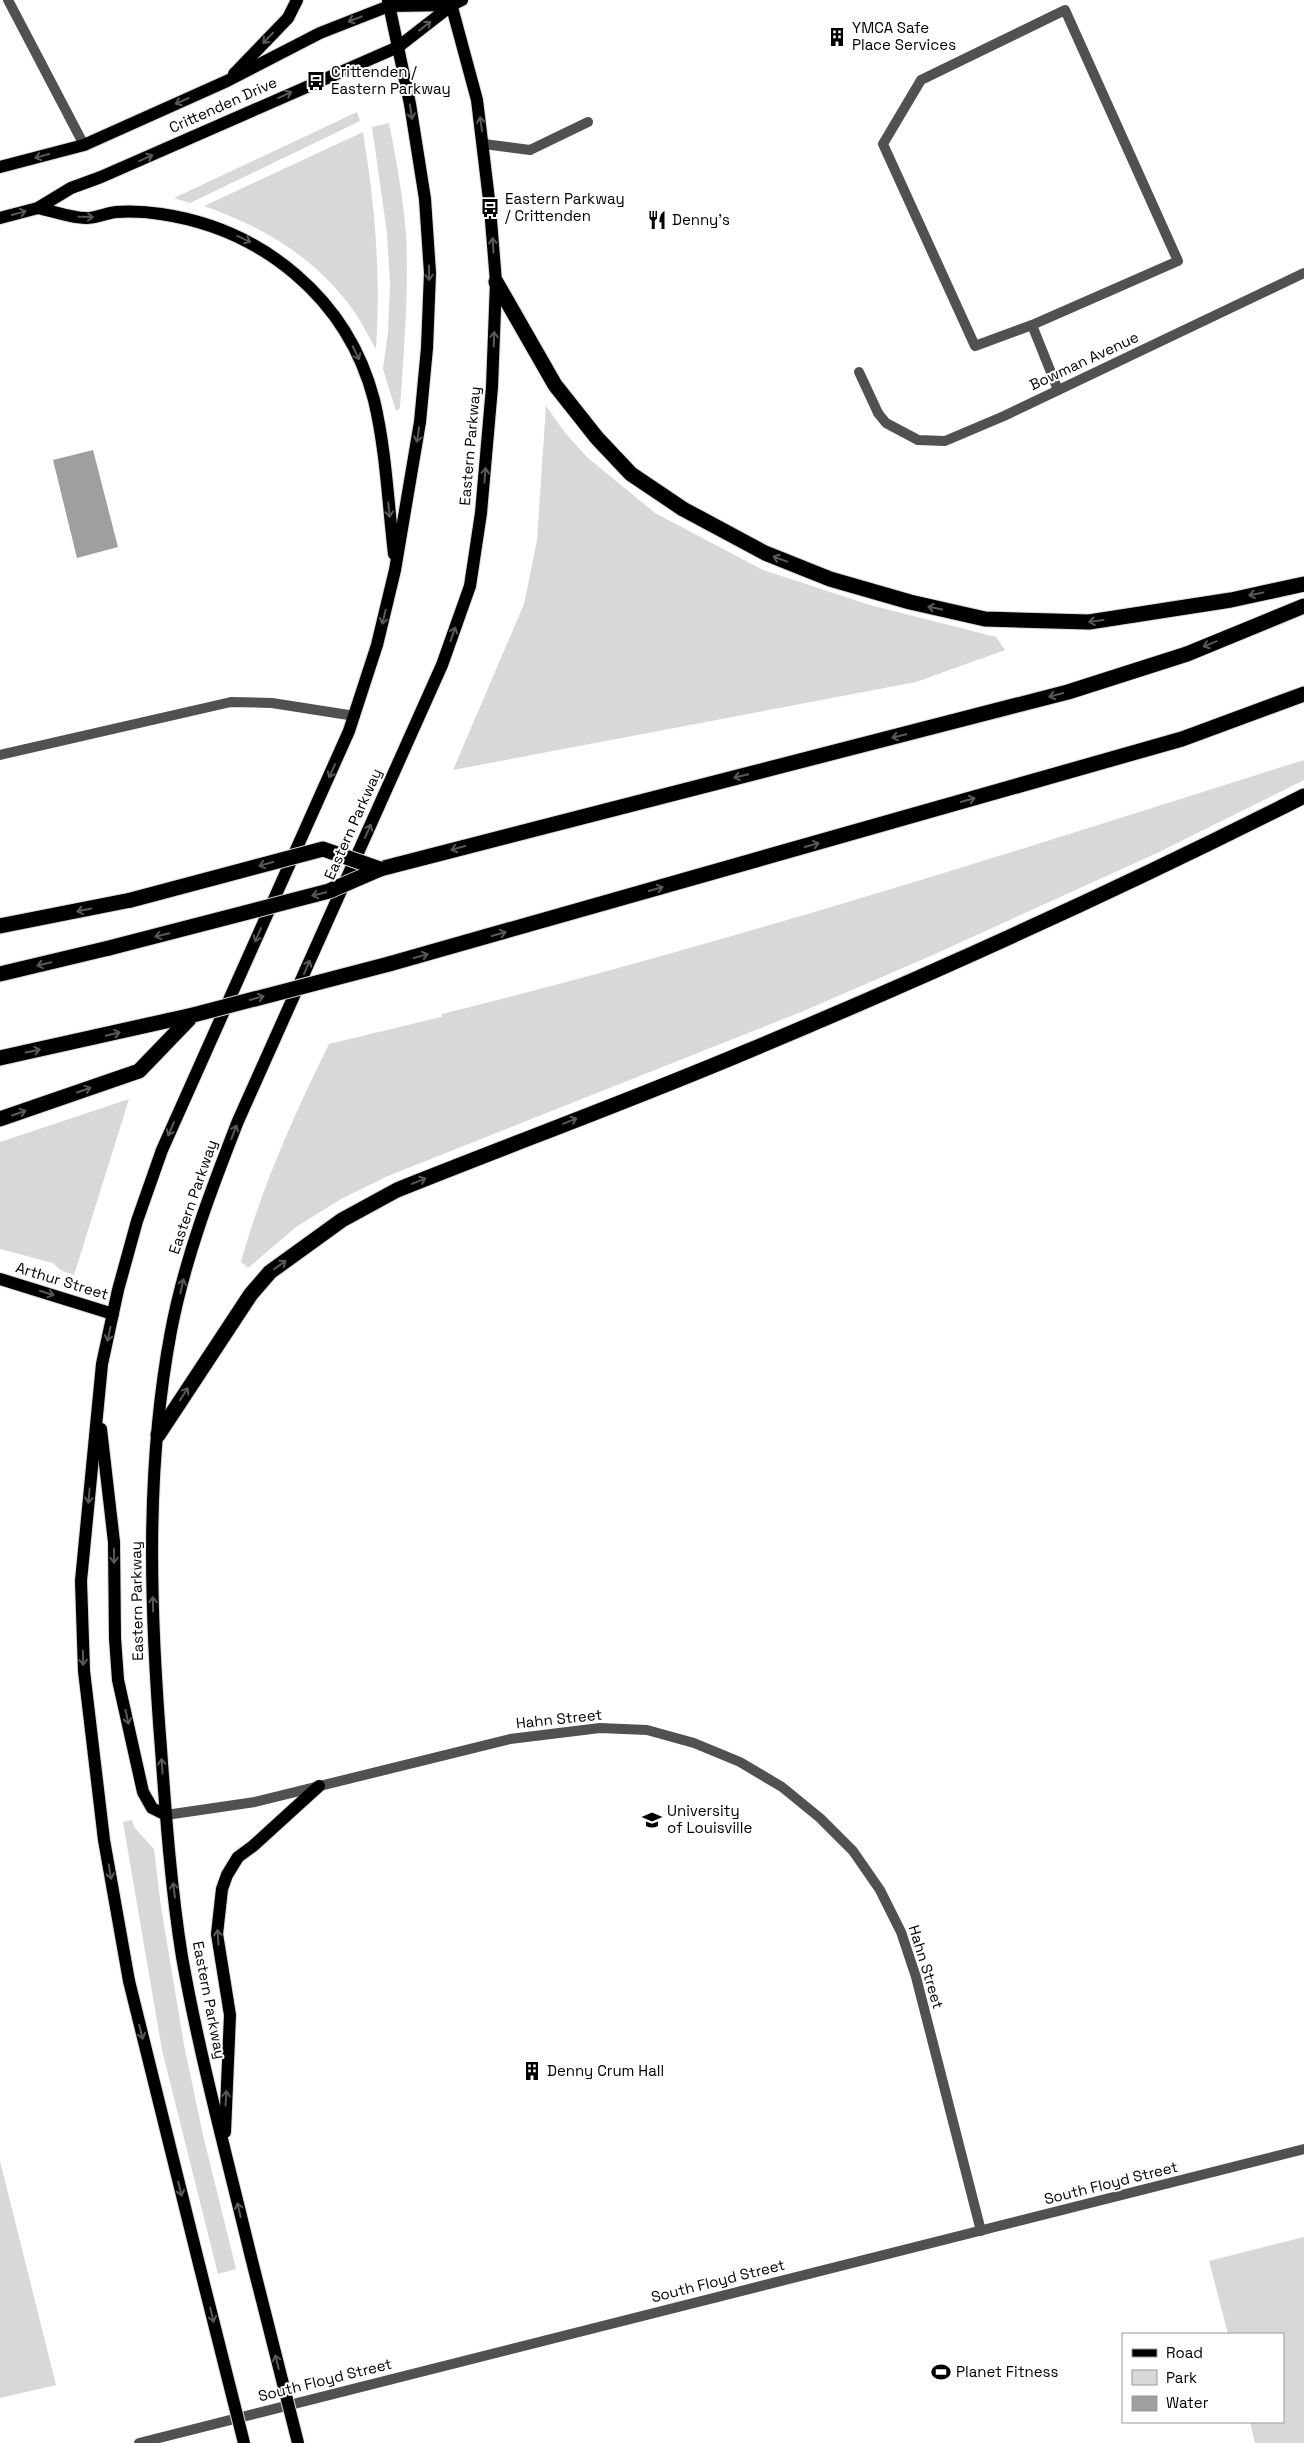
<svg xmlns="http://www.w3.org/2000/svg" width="1304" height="2443" viewBox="0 0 1304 2443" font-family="'Space Grotesk',sans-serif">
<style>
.green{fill:#d8d8d8}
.water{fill:#9f9f9f}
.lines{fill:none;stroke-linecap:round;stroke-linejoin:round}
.primary-casing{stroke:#dbdbdb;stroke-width:14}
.motorway-casing{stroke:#dbdbdb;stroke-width:17}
.service{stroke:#515151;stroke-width:10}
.minor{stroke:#515151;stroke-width:10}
.tertiary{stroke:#515151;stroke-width:10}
.primary{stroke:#000;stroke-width:12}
.motorway{stroke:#000;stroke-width:15}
.primary-bridge-casing{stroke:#dbdbdb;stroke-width:14;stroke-linecap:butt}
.motorway-bridge-casing{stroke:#dbdbdb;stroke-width:17;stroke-linecap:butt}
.primary-bridge{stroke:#000;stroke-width:12}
.motorway-bridge{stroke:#000;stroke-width:15}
.oneway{stroke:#595959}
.labels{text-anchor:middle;stroke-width:4;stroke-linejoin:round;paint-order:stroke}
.poi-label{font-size:15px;fill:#000;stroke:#fff;text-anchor:start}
.street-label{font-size:15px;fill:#000;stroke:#fff}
</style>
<rect width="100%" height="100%" fill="#fff"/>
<g class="green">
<path d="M357 112 360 121 190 203 174 198Z"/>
<path d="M389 123C396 159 403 196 406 233 409 291 404 350 400 408L396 411 383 369 388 332 390 284 387 233 372 127Z"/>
<path d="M363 132C375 205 381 275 376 349 367 334 359 317 348 303 311 255 261 226 204 206Z"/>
<path d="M546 406 566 434 588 458 655 513 763 570 870 605 996 637 1005 650 916 682 453 770 524 604 537 540Z"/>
<path d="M1304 760V780L1157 853 926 958 801 1012 388 1176 341 1199 296 1227 248 1268 241 1262C262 1186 294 1115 329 1044L441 1017 442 1014C733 942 1019 850 1304 760Z"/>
<path d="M129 1099 74 1275 62 1271 53 1263 0 1249V1142Z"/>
<path d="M132 1820 134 1827 154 1849 161 1907 184 2045 203 2135 236 2269 218 2274 162 2050 123 1822Z"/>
<path d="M0 2161 56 2385 0 2398Z"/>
<path d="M1304 2237V2443H1255L1250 2422H1283V2334H1228L1209 2261Z"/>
</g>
<path class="water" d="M93 450 118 547 77 558 53 460Z"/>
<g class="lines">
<g class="primary-casing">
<g id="primary">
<path d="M234 74 288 18 297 0"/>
<path d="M0 167 84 145 227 81 320 33 389 6 452 5"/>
<path d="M38 208C53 211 71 218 86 218 96 218 106 213 116 212 130 211 148 212 161 214 263 229 348 299 374 400 386 450 388 503 394 554"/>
<path d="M0 218 38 208 71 188 101 177 398 47 452 5 462 0"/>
<path d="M0 1279 113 1314"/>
<path d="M101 1429 114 1542 115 1638 118 1680 143 1792 152 1808 166 1815"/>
<path d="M225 2132 230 2015 217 1934 222 1889 227 1875 238 1857 253 1846 319 1786"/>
<path d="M251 2257C227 2157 200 2058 182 1957 171 1888 166 1818 161 1749 150 1610 145 1469 171 1331 185 1258 211 1190 238 1121L442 665 470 586 481 513 492 387 496 282 490 208 477 100 450 0"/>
<path d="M200 2268 129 1981 104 1840 84 1671 81 1581 102 1364 118 1290 137 1221 162 1150 349 731 377 645 395 570 420 422 427 348 430 273 425 199 410 104 388 0"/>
</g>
</g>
<g class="motorway-casing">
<g id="motorway">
<path d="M496 282 555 385 597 438 631 474 683 509 765 553 830 579 910 602 985 619 1089 622 1231 600 1304 584"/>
<path d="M380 869 1068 692 1187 654 1304 606"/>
<path d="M0 926 131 900"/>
<path d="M389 964 1182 739 1304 694"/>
<path d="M0 974 109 948"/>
<path d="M0 1058 193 1015"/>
<path d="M0 1119 139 1071 193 1015"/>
<path d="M158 1435 251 1294 270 1272 342 1220 397 1190C514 1143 632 1100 748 1051 937 972 1122 888 1304 796"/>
</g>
</g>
<g class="service">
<path d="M8 0 84 145"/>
<path d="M484 144 530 150 588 122"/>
<path d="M1032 325 1178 261 1065 10 921 80 883 144 975 346 1032 325 1058 390"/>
<path d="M859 372 878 413"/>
<path d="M0 755 231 702 272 703 355 716"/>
</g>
<g class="minor">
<path d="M878 413 886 423 918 440 945 441 1004 416 1304 273"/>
<path d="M166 1815 255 1802 510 1739 600 1728 647 1730 694 1743 740 1762 782 1787 820 1818 853 1851 880 1890 901 1932 916 1977 981 2231"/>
</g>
<path class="tertiary" d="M139 2443 1304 2149"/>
<use href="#primary" class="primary"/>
<use href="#motorway" class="motorway"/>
<g class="primary-bridge-casing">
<g id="primary-bridge">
<path d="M251 2257 298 2443"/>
<path d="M200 2268 244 2443"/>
</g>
</g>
<g class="motorway-bridge-casing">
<g id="motorway-bridge">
<path d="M131 900 323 849 380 869"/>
<path d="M109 948 329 891 380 869"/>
<path d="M193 1015 389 964"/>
</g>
</g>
<use href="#primary-bridge" class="primary-bridge"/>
<use href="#motorway-bridge" class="motorway-bridge"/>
</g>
<defs><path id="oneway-shaft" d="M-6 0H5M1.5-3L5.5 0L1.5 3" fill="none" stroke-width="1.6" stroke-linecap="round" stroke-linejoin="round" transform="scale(1.25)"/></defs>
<g class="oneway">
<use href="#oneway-shaft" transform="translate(355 19) rotate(159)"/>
<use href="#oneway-shaft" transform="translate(425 26) rotate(-38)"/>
<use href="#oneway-shaft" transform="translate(268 38) rotate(134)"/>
<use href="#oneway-shaft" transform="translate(285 95) rotate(-25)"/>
<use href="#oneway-shaft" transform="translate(182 101) rotate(156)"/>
<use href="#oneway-shaft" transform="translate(411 112) rotate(81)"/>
<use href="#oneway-shaft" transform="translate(481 124) rotate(-98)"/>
<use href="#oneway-shaft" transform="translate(42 156) rotate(165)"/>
<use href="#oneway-shaft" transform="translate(146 158) rotate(-24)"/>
<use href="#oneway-shaft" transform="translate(19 213) rotate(-15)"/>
<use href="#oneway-shaft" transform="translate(86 217) rotate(1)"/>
<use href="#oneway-shaft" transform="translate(244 239) rotate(24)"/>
<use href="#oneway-shaft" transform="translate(493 245) rotate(-94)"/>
<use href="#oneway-shaft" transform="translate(429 273) rotate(89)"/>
<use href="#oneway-shaft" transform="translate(494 339) rotate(-88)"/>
<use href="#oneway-shaft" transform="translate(356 353) rotate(64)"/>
<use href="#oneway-shaft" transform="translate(418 435) rotate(99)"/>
<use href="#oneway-shaft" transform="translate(485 475) rotate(-85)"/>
<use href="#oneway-shaft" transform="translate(389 510) rotate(84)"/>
<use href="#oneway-shaft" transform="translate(780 559) rotate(-159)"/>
<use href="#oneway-shaft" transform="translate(1256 594) rotate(168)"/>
<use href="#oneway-shaft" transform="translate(935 608) rotate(-168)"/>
<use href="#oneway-shaft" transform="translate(384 617) rotate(103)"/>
<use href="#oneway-shaft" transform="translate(1096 621) rotate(172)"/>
<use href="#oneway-shaft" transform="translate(453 634) rotate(-70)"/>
<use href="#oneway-shaft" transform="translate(1210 644) rotate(158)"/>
<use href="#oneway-shaft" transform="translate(1056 695) rotate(165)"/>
<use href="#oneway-shaft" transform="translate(899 736) rotate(166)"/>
<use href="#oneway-shaft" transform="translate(332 771) rotate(114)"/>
<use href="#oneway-shaft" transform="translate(741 776) rotate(166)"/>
<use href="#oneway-shaft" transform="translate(968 800) rotate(-16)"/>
<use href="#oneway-shaft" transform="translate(368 831) rotate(-66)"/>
<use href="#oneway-shaft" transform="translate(812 845) rotate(-16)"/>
<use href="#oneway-shaft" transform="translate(458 848) rotate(165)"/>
<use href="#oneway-shaft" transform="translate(266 864) rotate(165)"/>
<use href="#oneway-shaft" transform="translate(656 889) rotate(-16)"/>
<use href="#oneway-shaft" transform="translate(319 894) rotate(166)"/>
<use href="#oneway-shaft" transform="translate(84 910) rotate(168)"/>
<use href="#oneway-shaft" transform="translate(499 934) rotate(-16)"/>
<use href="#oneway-shaft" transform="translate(162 935) rotate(166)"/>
<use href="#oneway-shaft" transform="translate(258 935) rotate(114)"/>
<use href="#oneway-shaft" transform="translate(421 956) rotate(-15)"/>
<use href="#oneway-shaft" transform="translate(44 964) rotate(167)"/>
<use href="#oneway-shaft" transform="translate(307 967) rotate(-66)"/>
<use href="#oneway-shaft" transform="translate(257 998) rotate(-15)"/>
<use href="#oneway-shaft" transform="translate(113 1034) rotate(-13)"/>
<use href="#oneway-shaft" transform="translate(33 1051) rotate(-11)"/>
<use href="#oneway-shaft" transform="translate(84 1090) rotate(-19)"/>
<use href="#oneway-shaft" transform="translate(19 1113) rotate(-19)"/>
<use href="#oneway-shaft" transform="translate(570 1121) rotate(-22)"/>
<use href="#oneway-shaft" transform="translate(171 1129) rotate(114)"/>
<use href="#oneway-shaft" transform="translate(234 1132) rotate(-69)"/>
<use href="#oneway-shaft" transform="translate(419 1181) rotate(-22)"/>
<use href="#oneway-shaft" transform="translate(280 1265) rotate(-35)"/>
<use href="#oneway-shaft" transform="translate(182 1286) rotate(-77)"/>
<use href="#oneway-shaft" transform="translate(47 1293) rotate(18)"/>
<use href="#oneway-shaft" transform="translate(109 1334) rotate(102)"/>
<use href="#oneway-shaft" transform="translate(184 1394) rotate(-57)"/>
<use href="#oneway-shaft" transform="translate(89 1496) rotate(95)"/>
<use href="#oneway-shaft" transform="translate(114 1556) rotate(90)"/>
<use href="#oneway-shaft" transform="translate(153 1604) rotate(-91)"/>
<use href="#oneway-shaft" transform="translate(83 1658) rotate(89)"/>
<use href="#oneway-shaft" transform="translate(127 1717) rotate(78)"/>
<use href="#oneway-shaft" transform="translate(162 1766) rotate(-94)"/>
<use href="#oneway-shaft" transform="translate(110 1872) rotate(81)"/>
<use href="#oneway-shaft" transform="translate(174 1890) rotate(-97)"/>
<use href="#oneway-shaft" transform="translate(218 1937) rotate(-94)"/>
<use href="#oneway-shaft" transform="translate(141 2032) rotate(76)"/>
<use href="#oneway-shaft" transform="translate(226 2098) rotate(-87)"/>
<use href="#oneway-shaft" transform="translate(180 2189) rotate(76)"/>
<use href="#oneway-shaft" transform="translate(239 2210) rotate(-103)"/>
<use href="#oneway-shaft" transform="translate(212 2315) rotate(76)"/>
<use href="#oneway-shaft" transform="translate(277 2362) rotate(-104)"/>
</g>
<defs>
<g id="building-bare" transform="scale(1.5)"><path d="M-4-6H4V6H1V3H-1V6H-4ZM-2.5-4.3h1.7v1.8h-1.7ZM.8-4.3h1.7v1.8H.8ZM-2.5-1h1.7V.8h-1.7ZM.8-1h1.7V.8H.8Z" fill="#000" stroke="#fff" stroke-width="2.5" paint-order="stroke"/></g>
<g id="bus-bare" transform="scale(1.5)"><path d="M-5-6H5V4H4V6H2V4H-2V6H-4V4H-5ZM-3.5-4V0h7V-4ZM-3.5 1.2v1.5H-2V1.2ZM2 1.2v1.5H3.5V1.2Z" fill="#000" stroke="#fff" stroke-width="2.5" paint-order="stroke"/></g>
<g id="restaurant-bare" transform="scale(1.5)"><path d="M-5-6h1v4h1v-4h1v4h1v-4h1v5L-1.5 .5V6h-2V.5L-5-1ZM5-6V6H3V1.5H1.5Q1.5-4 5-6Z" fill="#000" stroke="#fff" stroke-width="2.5" paint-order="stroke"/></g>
<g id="university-bare" transform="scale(1.5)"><path d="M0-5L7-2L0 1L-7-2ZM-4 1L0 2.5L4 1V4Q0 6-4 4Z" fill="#000" stroke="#fff" stroke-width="2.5" paint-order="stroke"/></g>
<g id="stadium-bare" transform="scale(1.5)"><path d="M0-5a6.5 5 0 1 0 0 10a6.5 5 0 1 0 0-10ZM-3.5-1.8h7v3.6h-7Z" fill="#000" stroke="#fff" stroke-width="2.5" paint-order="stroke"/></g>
</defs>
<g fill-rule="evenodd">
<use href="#building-bare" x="837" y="37"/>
<use href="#bus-bare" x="316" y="81"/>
<use href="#bus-bare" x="490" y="208"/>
<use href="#restaurant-bare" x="657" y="220"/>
<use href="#university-bare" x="652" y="1820"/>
<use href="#building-bare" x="532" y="2071"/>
<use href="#stadium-bare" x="941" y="2372"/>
</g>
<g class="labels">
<g class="poi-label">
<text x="852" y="33">YMCA Safe<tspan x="852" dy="17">Place Services</tspan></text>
<text x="331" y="77">Crittenden /<tspan x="331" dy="17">Eastern Parkway</tspan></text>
<text x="505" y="204">Eastern Parkway<tspan x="505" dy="17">/ Crittenden</tspan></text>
<text x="672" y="225">Denny's</text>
<text x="667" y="1816">University<tspan x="667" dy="17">of Louisville</tspan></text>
<text x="547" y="2076">Denny Crum Hall</text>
<text x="956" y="2377">Planet Fitness</text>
</g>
<g class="street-label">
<text transform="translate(223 105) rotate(-24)" y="5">Crittenden Drive</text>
<text transform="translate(1084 361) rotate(-25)" y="5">Bowman Avenue</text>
<text transform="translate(470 446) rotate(-85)" y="5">Eastern Parkway</text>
<text transform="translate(353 824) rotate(-66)" y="5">Eastern Parkway</text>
<text transform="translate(193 1197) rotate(-71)" y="5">Eastern Parkway</text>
<text transform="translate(62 1281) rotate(17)" y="5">Arthur Street</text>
<text transform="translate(137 1601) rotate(-91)" y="5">Eastern Parkway</text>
<text transform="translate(559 1719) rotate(-6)" y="5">Hahn Street</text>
<text transform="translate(926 1967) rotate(73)" y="5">Hahn Street</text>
<text transform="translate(209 2000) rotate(79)" y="5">Eastern Parkway</text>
<text transform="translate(1111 2183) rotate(-14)" y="5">South Floyd Street</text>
<text transform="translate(718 2281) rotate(-14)" y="5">South Floyd Street</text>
<text transform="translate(325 2380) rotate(-14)" y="5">South Floyd Street</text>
</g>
</g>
<rect x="1122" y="2333" width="162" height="90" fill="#ffffff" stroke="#999999"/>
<rect x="1132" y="2349" width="25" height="8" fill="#000000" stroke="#999999"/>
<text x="1166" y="2358" font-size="15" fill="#000000">Road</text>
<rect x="1132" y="2370" width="25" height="15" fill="#d8d8d8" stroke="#999999"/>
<text x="1166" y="2383" font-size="15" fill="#000000">Park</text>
<rect x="1132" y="2396" width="25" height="15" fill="#9f9f9f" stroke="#999999"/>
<text x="1166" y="2408" font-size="15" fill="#000000">Water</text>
</svg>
